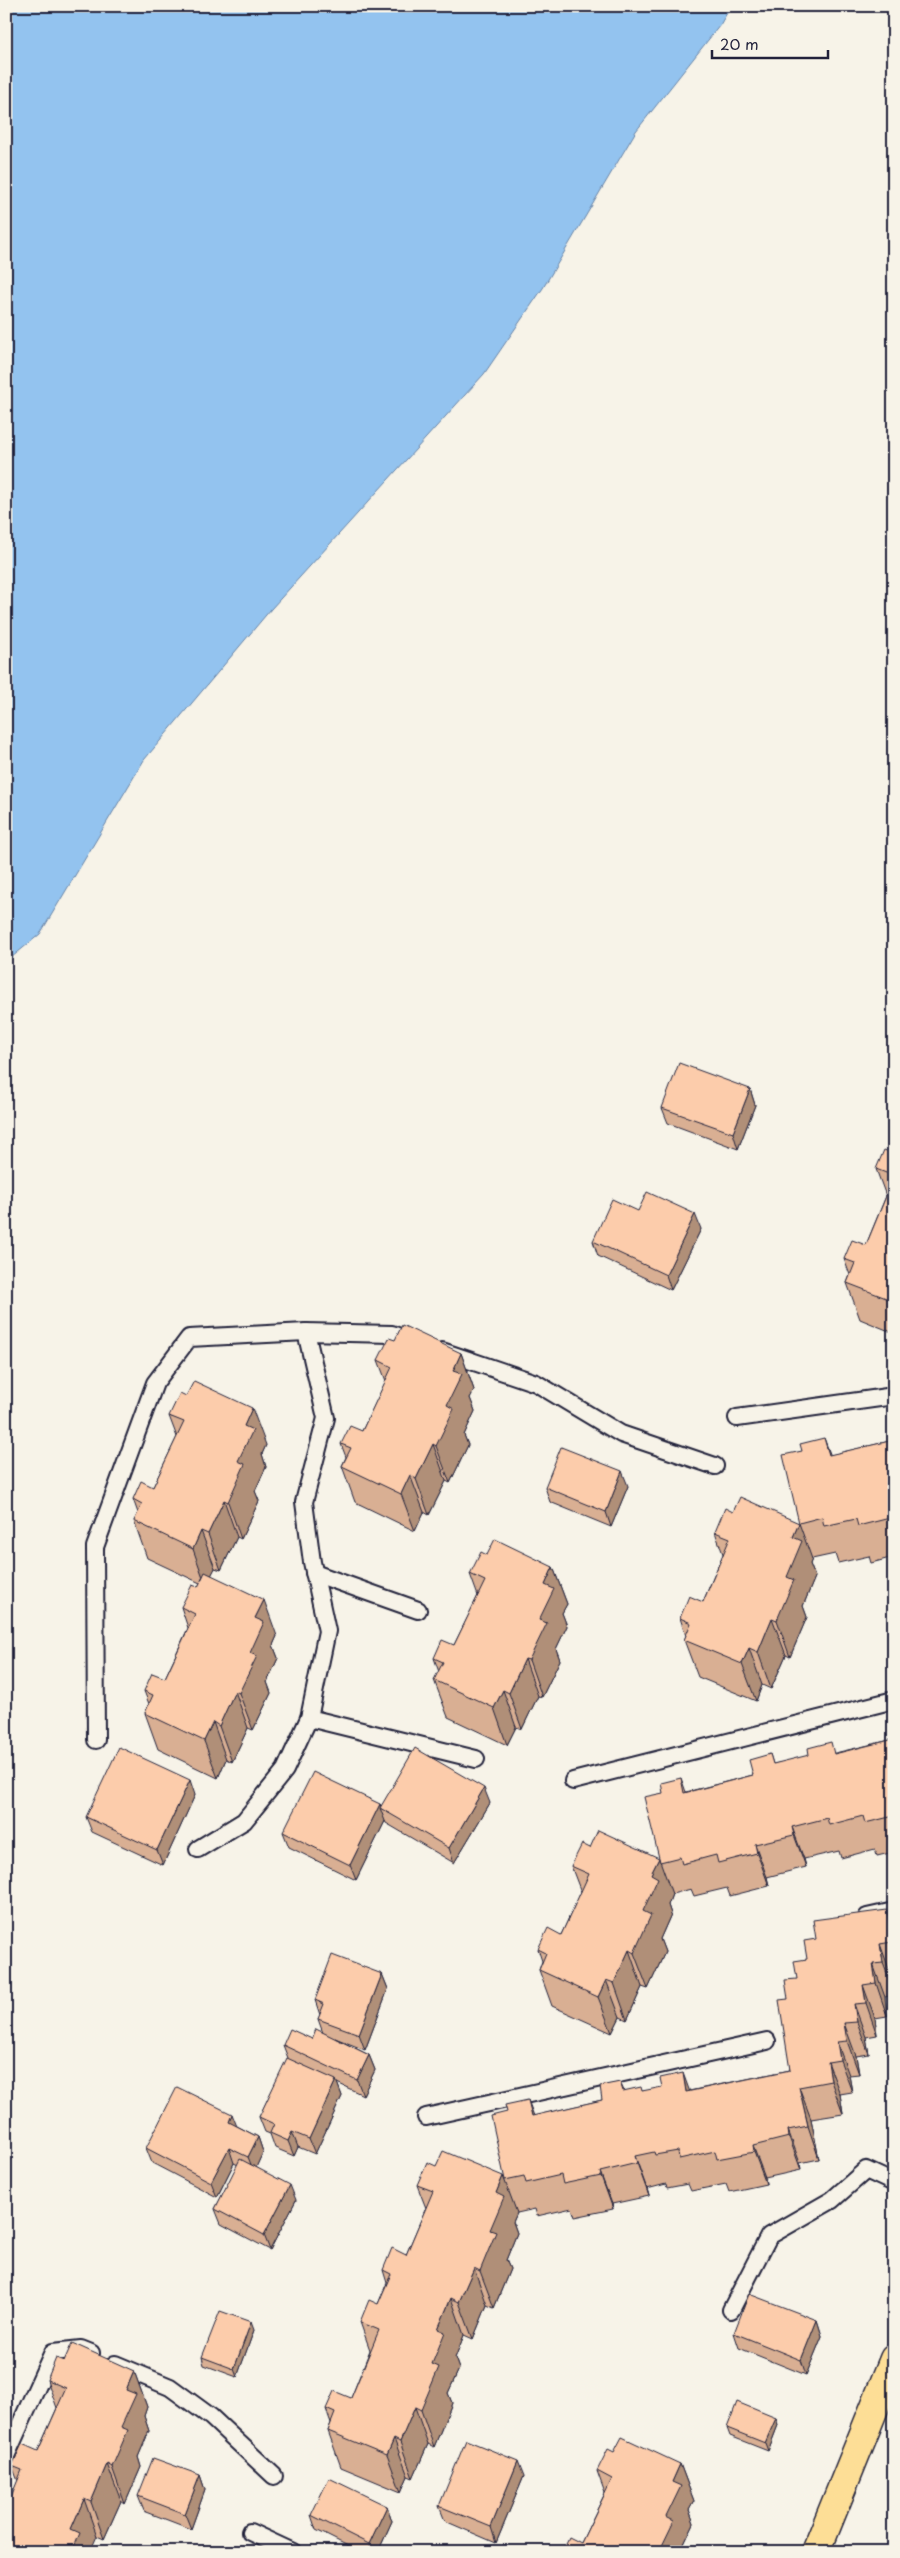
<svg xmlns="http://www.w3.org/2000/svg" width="900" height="2558" viewBox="0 0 900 2558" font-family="'Playpen Sans',sans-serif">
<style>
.water{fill:#93c3ef;stroke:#6683a7}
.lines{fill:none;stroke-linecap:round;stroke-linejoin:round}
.lane-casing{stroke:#22223b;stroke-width:20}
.primary-casing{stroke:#22223b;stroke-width:31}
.lane{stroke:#f7f3e8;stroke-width:16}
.primary{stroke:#fdde96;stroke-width:28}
.wall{fill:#d9af93;stroke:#22223b}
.shaded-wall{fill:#b08f78;stroke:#22223b}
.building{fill:#fcccab;stroke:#22223b}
</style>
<rect width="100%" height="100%" fill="#f7f3e8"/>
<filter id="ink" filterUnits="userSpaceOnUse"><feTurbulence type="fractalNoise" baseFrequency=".02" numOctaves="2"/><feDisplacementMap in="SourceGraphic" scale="10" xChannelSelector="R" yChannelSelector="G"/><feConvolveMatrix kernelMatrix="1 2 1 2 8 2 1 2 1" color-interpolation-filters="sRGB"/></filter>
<g filter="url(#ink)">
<path class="water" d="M6 6H731L720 25 636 131 543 288 484 374 271 609 144 760 40 934 6 962Z"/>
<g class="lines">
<g class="lane-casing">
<g id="lane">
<path d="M306 1332 326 1418 304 1502 312 1562 327 1631 309 1718 476 1759"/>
<path d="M442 1351 536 1383 621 1434 715 1466"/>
<path d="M737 1418 894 1396"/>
<path d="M314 1573 418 1610"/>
<path d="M96 1740 95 1547 155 1383 189 1338 306 1332 392 1334 416 1343"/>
<path d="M573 1781 894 1700"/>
<path d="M198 1849 244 1821 285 1770 309 1718"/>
<path d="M867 1917 894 1911"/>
<path d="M426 2117 767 2041"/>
<path d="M731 2310 769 2236 832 2200 866 2170 894 2183"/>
<path d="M115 2364 170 2387 211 2417 274 2476"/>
<path d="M6 2456 53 2352 81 2349 91 2353"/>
<path d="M250 2532 293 2552"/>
</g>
</g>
<g class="primary-casing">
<path id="primary" d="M816 2552 894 2359"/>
</g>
<use href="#lane" class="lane"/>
<use href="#primary" class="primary"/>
</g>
<g class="wall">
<path d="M750 1089 755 1105 738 1149 668 1123 662 1108Z"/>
<path d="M894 1149V1333L860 1319 847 1283 850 1275 844 1259 866 1245 886 1196 876 1169 892 1153Z"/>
<path d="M638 1211 701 1229 671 1290 598 1256 593 1241Z"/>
<path d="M395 1340 461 1353 474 1390 470 1398 475 1411 464 1435 468 1445 450 1483 446 1481 429 1515 424 1512 415 1531 355 1502 342 1466 346 1457 341 1444 362 1431 386 1381 378 1360Z"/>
<path d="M169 1416 266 1445 262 1454 266 1467 255 1491 259 1501 241 1539 237 1537 221 1570 215 1568 211 1575 277 1636 273 1645 278 1658 267 1682 271 1693 253 1730 248 1728 232 1762 226 1759 218 1778 158 1749 145 1713 149 1704 144 1691 165 1678 188 1628 181 1607 198 1587 200 1583 147 1558 134 1521 138 1513 133 1499 153 1487 177 1437Z"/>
<path d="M894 1440V1557L871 1563 869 1556 838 1563 835 1554 812 1559 810 1564 815 1577 803 1606 807 1617 790 1657 786 1655 771 1689 762 1685 756 1701 698 1677 684 1640 686 1636 680 1618 703 1602 723 1554 715 1532 733 1512 799 1523 831 1455Z"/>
<path d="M628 1486 611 1527 550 1502 545 1487Z"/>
<path d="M487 1555 553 1567 567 1604 562 1613 567 1626 556 1649 560 1660 542 1697 538 1696 522 1729 516 1727 507 1745 448 1717 434 1680 439 1672 434 1658 454 1645 478 1596 470 1574Z"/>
<path d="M894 1739V1852L877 1856 875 1849 841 1858 839 1851 804 1859 806 1867 767 1877 769 1886 730 1896 727 1888 694 1896 691 1889 672 1894 668 1905 671 1914 660 1939 665 1952 648 1989 642 1987 627 2020 620 2017 612 2033 552 2006 539 1970 542 1961 538 1949 561 1935 581 1892 571 1866 590 1848 660 1862 663 1793 681 1778 686 1792 753 1775 770 1754 773 1764 835 1753Z"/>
<path d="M195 1795 163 1865 92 1832 86 1817Z"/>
<path d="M490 1803 454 1863 386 1823 385 1821 356 1880 289 1847 283 1832 380 1804 381 1807Z"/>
<path d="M894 1929V1976L892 1977 894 1987V1995L885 1997 887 2016 875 2018 877 2035 866 2037 869 2054 856 2056 859 2074 849 2075 852 2092 840 2094 843 2114 811 2119 819 2159 800 2163 801 2170 765 2178 766 2184 729 2192 726 2184 691 2191 688 2184 667 2188 666 2184 647 2189 649 2196 612 2204 613 2209 575 2217 572 2208 537 2216 535 2209 517 2213 513 2222 517 2233 506 2260 510 2269 494 2308 487 2305 473 2339 464 2335 455 2358 459 2369 448 2393 452 2403 434 2447 428 2444 413 2478 408 2476 401 2492 341 2467 328 2431 331 2423 326 2409 351 2398 370 2350 360 2322 378 2304 387 2283 383 2270 406 2255 426 2208 417 2185 436 2166 505 2180 534 2116 602 2100 620 2082 624 2091H689L790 2070 788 1999 807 1959Z"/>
<path d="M382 1974 388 1989 365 2050 335 2038 369 2055 375 2070 363 2095 337 2083 342 2096 315 2154 298 2147 294 2156 275 2148 270 2134 265 2132 259 2117 288 2058 283 2045 312 2039 323 2033 318 2019 320 2015 315 2000Z"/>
<path d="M237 2126 258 2137 263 2152 256 2167 296 2200 270 2250 221 2224 215 2209 238 2165 234 2163 217 2197 152 2163 146 2148Z"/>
<path d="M817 2320 822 2336 806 2375 739 2348 734 2333Z"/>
<path d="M254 2330 237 2377 204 2365 202 2357Z"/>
<path d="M64 2361 134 2371 147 2407 144 2416 149 2431 138 2457 141 2467 125 2504 121 2501 104 2539 97 2536 6 2552V2497L10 2499 18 2481 12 2466 38 2451 57 2408 47 2380Z"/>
<path d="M776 2418 778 2425 768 2451 730 2436 727 2428Z"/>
<path d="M614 2452 680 2464 694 2501 689 2510 694 2523 683 2546 581 2543 605 2493 597 2471Z"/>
<path d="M200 2475 205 2490 191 2529 144 2511 138 2496Z"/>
<path d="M524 2476 496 2543 445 2521 439 2506Z"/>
<path d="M387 2506 392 2521 378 2552H360L316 2530 311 2515Z"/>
</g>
<g class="shaded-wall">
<path d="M750 1089 755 1105 738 1149 733 1133Z"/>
<path d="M695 1214 701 1229 671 1290 666 1275Z"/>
<path d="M461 1353 474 1390 470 1398 475 1411 464 1435 468 1445 450 1483 436 1446 447 1405 453 1371Z"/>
<path d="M252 1408 266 1445 262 1454 266 1467 255 1491 259 1501 241 1539 228 1502 238 1461 244 1426Z"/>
<path d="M824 1438 838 1475 829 1455Z"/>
<path d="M433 1444 446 1481 429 1515 416 1479Z"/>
<path d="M622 1471 628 1486 611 1527 606 1512Z"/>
<path d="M410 1475 424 1512 415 1531 401 1494Z"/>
<path d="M224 1500 237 1537 221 1570 208 1534Z"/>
<path d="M799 1523 812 1559 810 1564 815 1577 803 1606 807 1617 790 1657 777 1620 787 1577 793 1537Z"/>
<path d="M201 1531 215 1568 206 1586 193 1549Z"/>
<path d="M553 1567 567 1604 562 1613 567 1626 556 1649 560 1660 542 1697 529 1660 545 1585Z"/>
<path d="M264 1600 277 1636 273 1645 278 1658 267 1682 271 1693 253 1730 239 1693 250 1653 255 1618Z"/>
<path d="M772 1618 786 1655 771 1689 758 1652Z"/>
<path d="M749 1648 762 1685 756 1701 742 1664Z"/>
<path d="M525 1659 538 1696 522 1729 509 1693Z"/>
<path d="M503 1690 516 1727 507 1745 494 1708Z"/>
<path d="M235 1691 248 1728 232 1762 219 1726Z"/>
<path d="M213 1722 226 1759 218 1778 204 1741Z"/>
<path d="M190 1780 195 1795 163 1865 157 1850Z"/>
<path d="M484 1788 490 1803 454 1863 449 1848Z"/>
<path d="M380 1804 382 1809 380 1808 385 1821 356 1880 350 1865Z"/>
<path d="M792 1827 804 1859 806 1867 794 1835Z"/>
<path d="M755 1844 767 1877 769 1886 757 1853Z"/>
<path d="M659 1858 672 1894 668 1905 671 1914 660 1939 665 1952 648 1989 634 1953 651 1874Z"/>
<path d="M887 1910 894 1929V1948L892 1942Z"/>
<path d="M880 1944 892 1977 894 1992 883 1963Z"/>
<path d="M629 1950 642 1987 627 2020 614 1983Z"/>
<path d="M873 1964 885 1997 887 2016 876 1983Z"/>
<path d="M382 1974 388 1989 365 2050 359 2034Z"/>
<path d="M606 1980 620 2017 612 2033 598 1997Z"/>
<path d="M863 1985 875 2018 877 2035 866 2003Z"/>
<path d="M854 2004 866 2037 869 2054 857 2022Z"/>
<path d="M844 2023 856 2056 859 2074 847 2041Z"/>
<path d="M837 2042 849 2075 852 2092 840 2060Z"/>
<path d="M369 2055 375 2070 363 2095 357 2080Z"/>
<path d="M828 2062 840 2094 843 2114 831 2081Z"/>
<path d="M683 2073 695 2106 686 2092Z"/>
<path d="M336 2080 342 2096 315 2154 309 2139Z"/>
<path d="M799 2087 811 2119 819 2159 808 2126Z"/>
<path d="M528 2100 540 2132 532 2116Z"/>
<path d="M232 2114 238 2129 229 2122Z"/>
<path d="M788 2130 800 2163 801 2170 789 2137Z"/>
<path d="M292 2132 298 2147 294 2156 288 2141Z"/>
<path d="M258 2137 263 2152 254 2172 248 2157Z"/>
<path d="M753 2146 765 2178 766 2184 754 2152Z"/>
<path d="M229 2148 234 2163 217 2197 211 2182Z"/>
<path d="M635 2156 647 2189 649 2196 637 2163Z"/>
<path d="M600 2172 612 2204 613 2209 601 2176Z"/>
<path d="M503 2176 517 2213 513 2222 517 2233 506 2260 510 2269 494 2308 480 2271 490 2230 496 2193Z"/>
<path d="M290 2185 296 2200 270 2250 264 2235Z"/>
<path d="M474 2268 487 2305 473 2339 459 2302Z"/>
<path d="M451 2298 464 2335 455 2358 459 2369 448 2393 452 2403 434 2447 421 2410 432 2364 438 2329Z"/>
<path d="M817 2320 822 2336 806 2375 801 2360Z"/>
<path d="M251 2322 254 2330 237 2377 234 2369Z"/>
<path d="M134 2371 147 2407 144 2416 149 2431 138 2457 141 2467 125 2504 112 2467 126 2390Z"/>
<path d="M415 2407 428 2444 413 2478 400 2442Z"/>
<path d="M776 2418 778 2425 768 2451 765 2443Z"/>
<path d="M394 2439 408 2476 401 2492 387 2455Z"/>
<path d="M518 2461 524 2476 496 2543 491 2527Z"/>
<path d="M107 2464 121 2501 104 2539 91 2502Z"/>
<path d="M680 2464 694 2501 689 2510 694 2523 683 2546 685 2552H659L666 2517 672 2482Z"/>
<path d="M200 2475 205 2490 191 2529 185 2514Z"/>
<path d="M84 2499 97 2536 90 2552H72L71 2529Z"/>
<path d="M387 2506 392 2521 378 2552H372L369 2544Z"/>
</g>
<g class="building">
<path d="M679 1063 750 1089 733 1133 662 1108Z"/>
<path d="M894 1149V1176L876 1169 884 1150 892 1153Z"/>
<path d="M894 1177V1301L847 1283 855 1263 844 1259 852 1240 866 1245Z"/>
<path d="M647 1192 695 1214 666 1275 593 1241 612 1199 638 1211Z"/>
<path d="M402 1325 461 1353 453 1371 462 1374 447 1405 454 1409 436 1446 433 1444 416 1479 410 1475 401 1494 342 1466 351 1448 341 1444 350 1426 362 1431 392 1367 378 1360 389 1338 395 1340Z"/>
<path d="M194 1381 252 1408 244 1426 253 1430 238 1461 245 1464 228 1502 224 1500 208 1534 201 1531 193 1549 134 1521 142 1504 133 1499 141 1481 153 1487 184 1422 169 1416 180 1393 186 1396Z"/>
<path d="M824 1438 829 1455 894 1440V1517L858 1526 856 1519 824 1526 822 1517 799 1523 783 1455 802 1451 800 1444Z"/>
<path d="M561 1447 622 1471 606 1512 545 1487Z"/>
<path d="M740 1497 799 1523 793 1537 802 1541 787 1577 794 1580 777 1620 772 1618 758 1652 749 1648 742 1664 684 1640 691 1623 680 1618 689 1596 703 1602 730 1538 715 1532 725 1508 733 1512Z"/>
<path d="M495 1539 553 1567 545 1585 554 1589 539 1620 547 1623 529 1660 525 1659 509 1693 503 1690 494 1708 434 1680 443 1662 434 1658 442 1640 454 1645 485 1581 470 1574 481 1552 487 1555Z"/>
<path d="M205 1572 264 1600 255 1618 264 1622 250 1653 257 1656 239 1693 235 1691 219 1726 213 1722 204 1741 145 1713 153 1695 144 1691 152 1673 165 1678 195 1614 181 1607 192 1585 198 1587Z"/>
<path d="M894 1739V1816L865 1823 863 1816 829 1825 827 1818 792 1827 794 1835 755 1844 757 1853 718 1863 716 1855 682 1864 680 1857 660 1862 644 1797 663 1793 661 1783 681 1778 684 1793 753 1775 749 1760 770 1754 773 1764 809 1755 808 1748 831 1742 834 1754Z"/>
<path d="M119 1747 190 1780 157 1850 86 1817Z"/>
<path d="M415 1748 484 1788 449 1848 380 1808Z"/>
<path d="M313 1772 380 1804 350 1865 283 1832Z"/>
<path d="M598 1830 659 1858 651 1874 658 1878 643 1911 651 1915 634 1953 629 1950 614 1983 606 1980 598 1997 539 1970 546 1953 538 1949 548 1928 561 1935 589 1874 571 1866 582 1844 590 1848Z"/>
<path d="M887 1910 892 1942 880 1944 883 1963 873 1964 876 1983 863 1985 866 2003 854 2004 857 2022 844 2023 847 2041 837 2042 840 2060 828 2062 831 2081 799 2087 808 2126 788 2130 789 2137 753 2146 754 2152 717 2159 715 2151 679 2159 678 2151 655 2155 654 2152 635 2156 637 2163 600 2172 601 2176 563 2184 561 2175 526 2183 524 2176 505 2180 491 2116 507 2112 505 2105 528 2100 532 2116 602 2100 600 2086 620 2082 623 2091 641 2087 642 2091 662 2087 660 2078 683 2073 686 2092 790 2070 779 2000 788 1999 785 1980 797 1979 794 1961 807 1959 804 1941 816 1939 813 1920Z"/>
<path d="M332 1955 382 1974 359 2034 318 2019 324 2004 315 2000Z"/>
<path d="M290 2029 312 2039 316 2029 369 2055 357 2080 283 2045Z"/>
<path d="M287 2058 336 2080 309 2139 292 2132 288 2141 270 2133 274 2124 259 2117Z"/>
<path d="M177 2087 232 2114 229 2122 258 2137 248 2157 229 2148 211 2182 146 2148Z"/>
<path d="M443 2151 503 2176 496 2193 504 2197 490 2230 496 2232 480 2271 474 2268 459 2302 451 2298 438 2329 445 2332 432 2364 439 2367 421 2410 415 2407 400 2442 394 2439 387 2455 328 2431 335 2413 326 2409 334 2391 351 2398 379 2330 360 2322 369 2300 378 2304 391 2274 383 2270 392 2248 406 2255 433 2191 417 2185 427 2162 436 2166Z"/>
<path d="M240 2159 290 2185 264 2235 215 2209Z"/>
<path d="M749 2294 817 2320 801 2360 734 2333Z"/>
<path d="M220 2311 251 2322 234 2369 202 2357Z"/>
<path d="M72 2343 134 2371 126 2390 136 2394 121 2427 128 2430 112 2467 107 2464 91 2502 84 2499 71 2529 80 2533 72 2552H6V2534L9 2529 6 2528V2497L10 2499 22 2470 12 2466 22 2444 38 2451 66 2388 47 2380 56 2358 64 2361Z"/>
<path d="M737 2402 776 2418 765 2443 727 2428Z"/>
<path d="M622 2437 680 2464 672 2482 681 2486 666 2517 674 2521 659 2552H562L569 2537 581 2543 612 2479 597 2471 608 2449 614 2452Z"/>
<path d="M466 2440 518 2461 491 2527 439 2506Z"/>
<path d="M153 2458 200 2475 185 2514 138 2496Z"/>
<path d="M329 2478 387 2506 369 2544 311 2515Z"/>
</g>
</g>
<rect width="900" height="2558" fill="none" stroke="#f7f3e8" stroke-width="25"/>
<rect x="12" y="12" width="875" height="2533" fill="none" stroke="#22223b" stroke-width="2" filter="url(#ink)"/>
<path d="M712 50v8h116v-8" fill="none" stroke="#22223b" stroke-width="2.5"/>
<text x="720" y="50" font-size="15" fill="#22223b" stroke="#f7f3e8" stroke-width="4" paint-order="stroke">20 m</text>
</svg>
